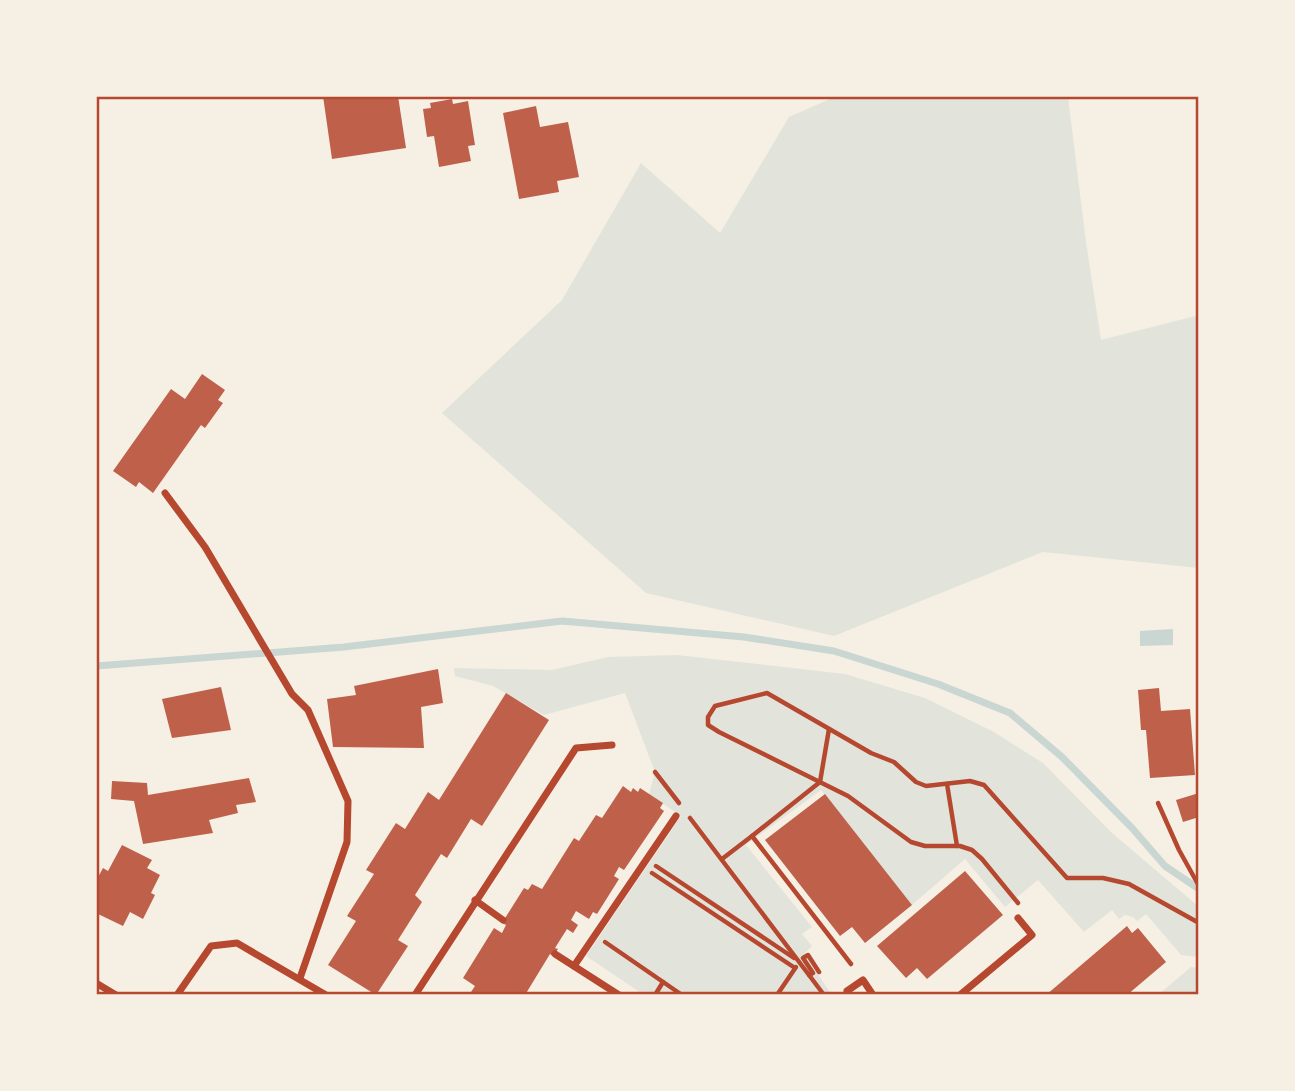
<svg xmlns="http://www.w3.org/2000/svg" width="1295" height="1091" viewBox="0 0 1295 1091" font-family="'PT Sans Narrow',sans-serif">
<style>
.green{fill:#e2e4dc}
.water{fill:#c9d6d2}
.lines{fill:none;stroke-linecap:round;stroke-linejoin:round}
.stream{stroke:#c9d6d2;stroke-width:7}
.building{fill:#bf614a}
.path{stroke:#b5482f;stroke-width:4.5}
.minor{stroke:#b5482f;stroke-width:7}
.neatline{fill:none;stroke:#b5482f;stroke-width:2.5}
</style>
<rect width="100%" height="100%" fill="#f6efe4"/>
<g class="green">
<path d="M837 96 1068 97 1086 242 1101 340 1199 315V568L1043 552 834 636 646 593 442 413 562 300 641 163 720 233 789 117Z"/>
<path d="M677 655 845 674 925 698 994 732 1043 763 1111 832 1199 907V957L1181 955 1146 914 1137 921 1133 917 1125 915 1119 919 1112 910 1084 932 1038 880 1005 907 965 859 912 905 821 790 746 845 812 927 802 934 812 946 804 954 832 995H644L586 956 681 816 649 794 655 772 625 693 544 715 493 686 455 676 454 668 552 670 608 657Z"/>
<path d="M1191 967 1199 968V995H1158Z"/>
</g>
<path class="water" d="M1173 629V645L1140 646V631Z"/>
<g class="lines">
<path class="stream" d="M96 666 344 647 562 621 744 637 834 651 938 684 1010 713 1062 757 1132 828 1165 866 1199 889"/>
</g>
<g class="building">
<path d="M323 96H398L406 148 332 159Z"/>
<path d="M452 99 453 104 468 101 475 145 468 146 471 161 439 167 434 136 427 137 423 109 431 108 430 103Z"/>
<path d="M536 106 540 127 568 122 579 177 557 181 559 192 519 199 503 113Z"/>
<path d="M202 374 225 390 218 400 223 403 205 428 201 425 153 493 139 482 136 487 113 471 171 389 185 399Z"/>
<path d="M438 669 443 703 421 707 424 748 333 747 327 699 356 695 354 686Z"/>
<path d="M221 687 231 730 172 738 162 699Z"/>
<path d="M1159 688 1161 711 1190 709 1195 775 1150 778 1146 730H1141L1138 690Z"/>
<path d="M506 693 549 720 482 826 471 819 447 858 441 854 415 895 422 902 398 940 408 946 376 995 328 965 356 921 347 916 374 874 366 870 396 823 405 829 428 792 439 800Z"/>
<path d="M249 778 256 802 236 805 238 813 209 820 213 833 143 844 134 801 111 799 112 781 147 783 148 795Z"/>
<path d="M623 786 631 792 633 788 638 792 640 788 663 803 660 808 664 811 624 870 619 867 614 876 619 879 597 914 593 912 589 919 576 911 571 920 578 925 573 933 567 929 555 948 558 949 553 956 550 954 525 995H469L475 986 463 978 494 928 502 933 506 925 502 923 524 888 528 890 532 884 542 889 574 838 579 841 596 815 602 818Z"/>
<path d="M1199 793V817L1183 822 1176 800Z"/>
<path d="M825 794 912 905 865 943 852 927 840 936 765 840Z"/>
<path d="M122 845 152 860 147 868 160 875 151 893 155 895 143 919 130 912 123 926 96 913V881L103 868 108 871Z"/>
<path d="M965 871 1003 915 927 979 917 968 906 978 877 946Z"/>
<path d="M1127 926 1132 933 1138 928 1166 962 1127 995H1046Z"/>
</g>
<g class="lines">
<g class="path">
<path d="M829 729 820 782 752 836 851 964"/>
<path d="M655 772 679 803"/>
<path d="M947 784 957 846"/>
<path d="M1158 803 1179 850 1199 886"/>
<path d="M690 818 809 975 813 973 803 958 808 955 819 972"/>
<path d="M722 859 752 836"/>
<path d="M656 866 794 958"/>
<path d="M652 873 795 968"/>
<path d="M1018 903 982 859 972 850 960 846H925L911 842 848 796 719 732 708 725V717L715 706 767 693 871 753 894 762 916 782 926 786 970 781 984 785 1067 878H1103L1129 884 1199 923"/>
<path d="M605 942 682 995"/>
<path d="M809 975 824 995"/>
<path d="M655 995 663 982"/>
<path d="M777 995 796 967"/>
</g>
<g class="minor">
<path d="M165 493 205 547 292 694 308 710 348 801 347 842 300 978"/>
<path d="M475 900 503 920"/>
<path d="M555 954 619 995"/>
<path d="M574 966 676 816"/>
<path d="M96 983 116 995"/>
<path d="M847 991 863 980 873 995"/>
<path d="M177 995 211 946 237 943 326 995"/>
<path d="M415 995 576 748 612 745"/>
<path d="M960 995 1032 935 1018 918"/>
</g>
</g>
<rect width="1295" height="1091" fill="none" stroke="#f6efe4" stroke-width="196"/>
<rect x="98" y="98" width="1099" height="895" class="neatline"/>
</svg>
